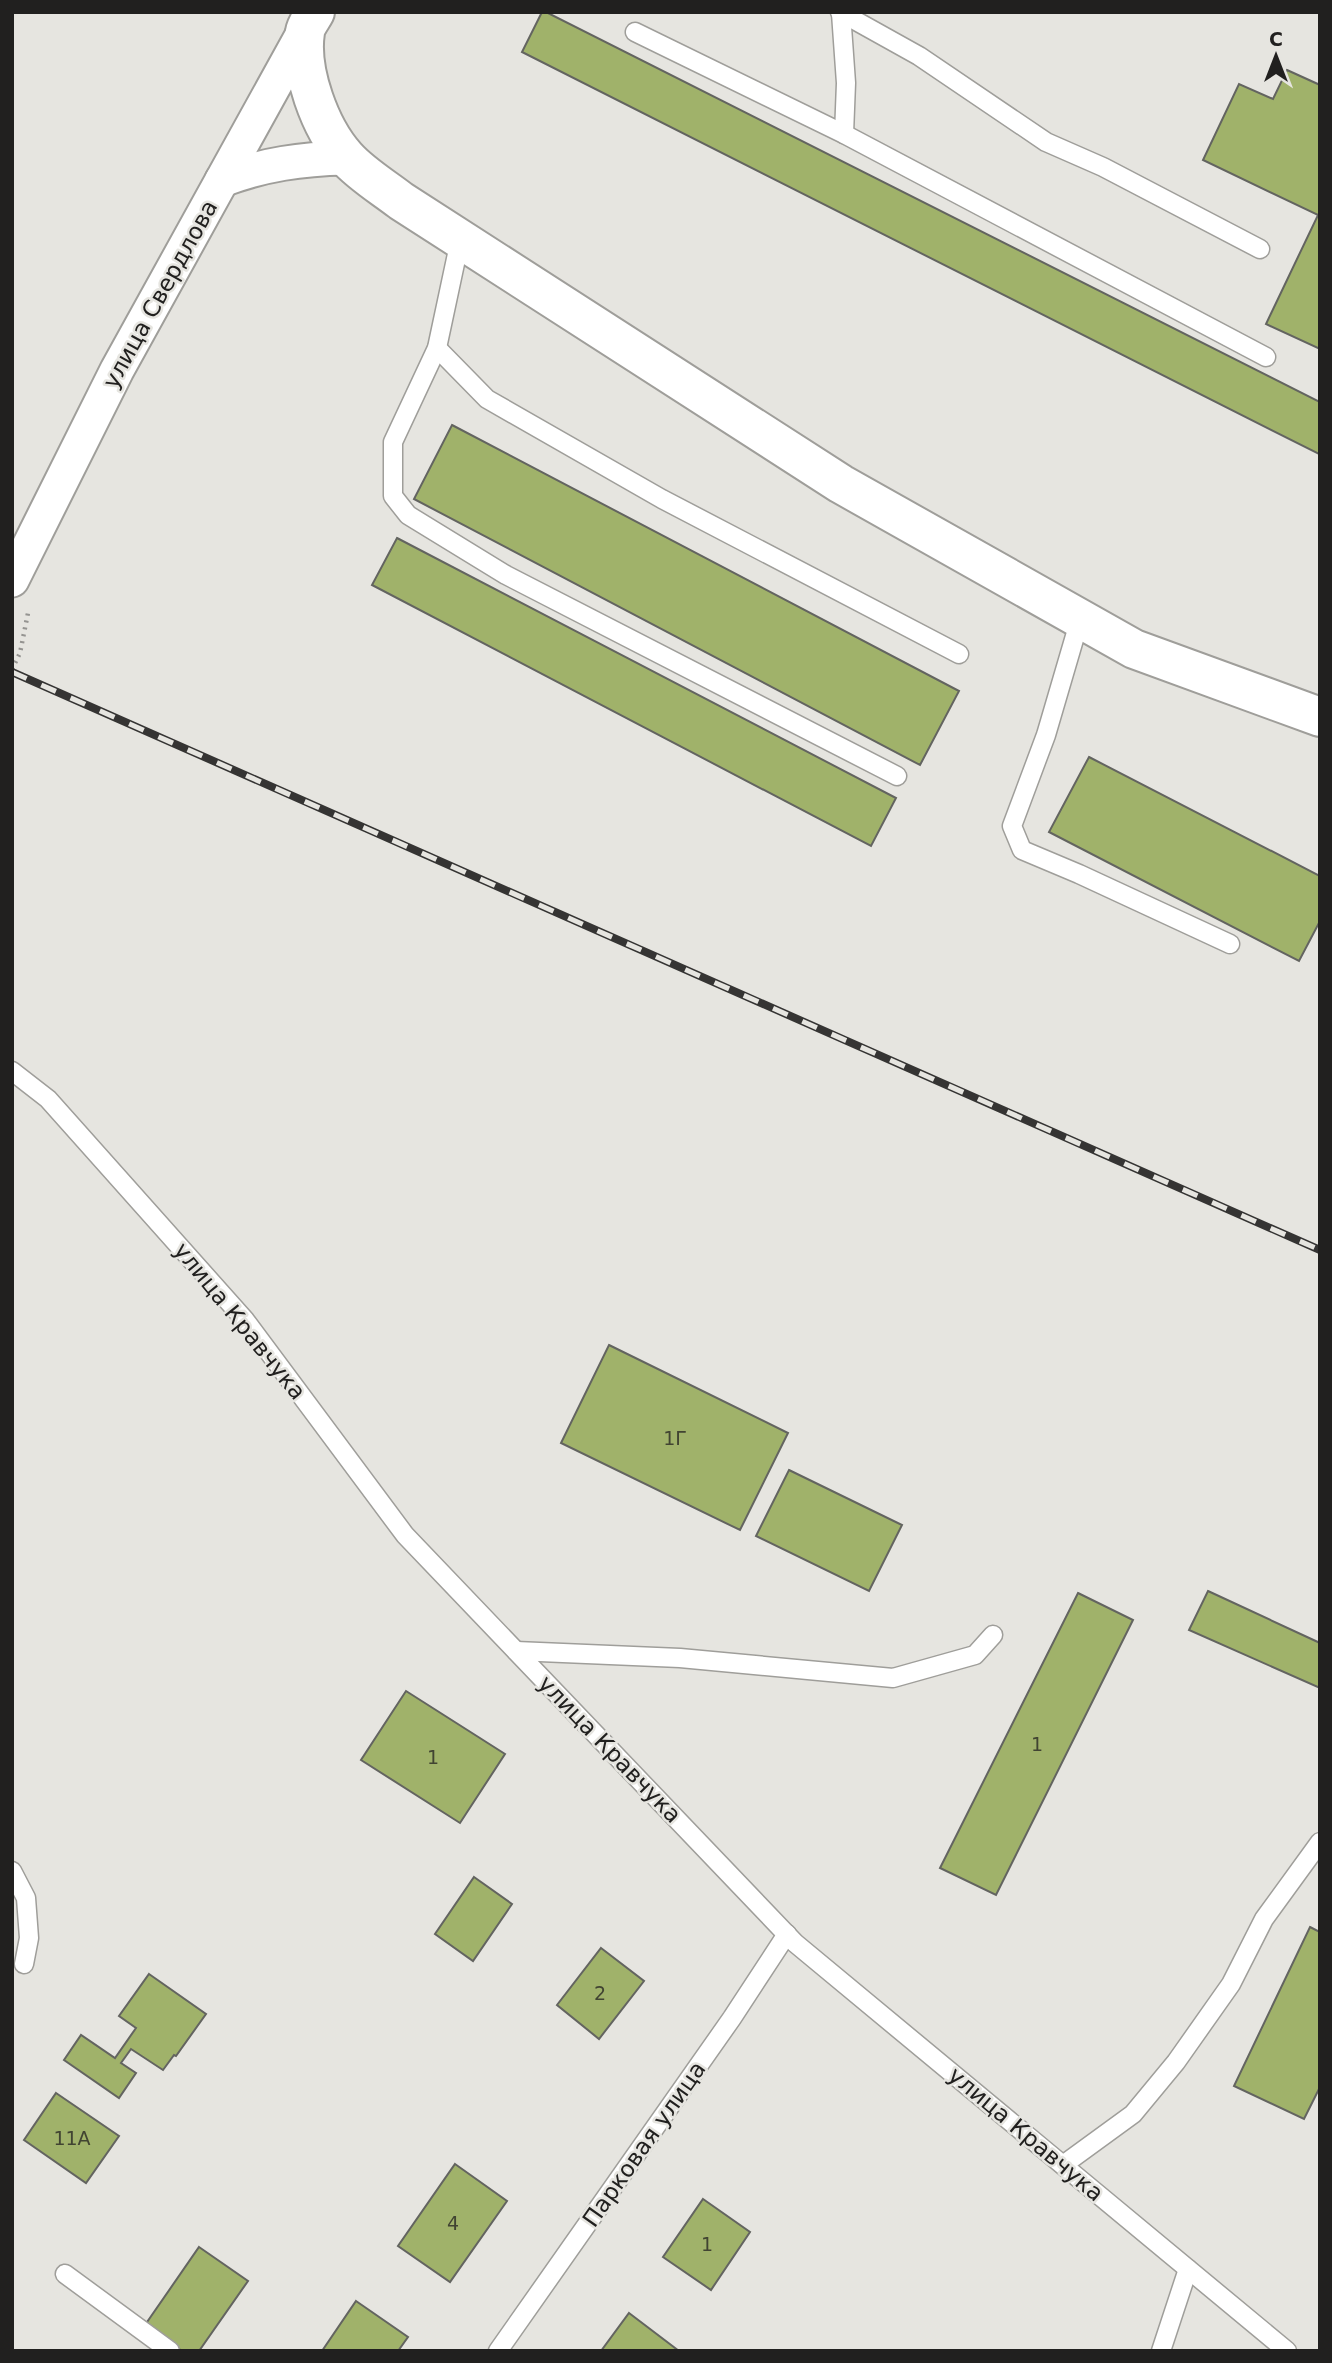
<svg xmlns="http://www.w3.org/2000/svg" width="1332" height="2363" viewBox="0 0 1332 2363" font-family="'DejaVu Sans',sans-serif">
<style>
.building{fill:#a0b26a;stroke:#636460;stroke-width:2}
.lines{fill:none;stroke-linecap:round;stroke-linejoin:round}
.lane-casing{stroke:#9f9e9a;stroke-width:21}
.street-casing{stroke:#9f9e9a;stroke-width:37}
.secondary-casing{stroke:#9f9e9a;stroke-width:42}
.path{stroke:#959491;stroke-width:4.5;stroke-dasharray:2 5;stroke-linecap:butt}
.lane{stroke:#fff;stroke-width:18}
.street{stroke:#fff;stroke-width:33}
.secondary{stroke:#fff;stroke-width:38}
.rail-casing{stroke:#353433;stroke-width:8}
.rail{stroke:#e6e5e0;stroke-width:5;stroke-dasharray:16;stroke-linecap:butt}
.labels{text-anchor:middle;stroke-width:5;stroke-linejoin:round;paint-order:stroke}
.number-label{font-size:19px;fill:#414432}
.street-label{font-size:23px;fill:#21201f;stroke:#e6e5e0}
</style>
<rect width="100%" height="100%" fill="#e6e5e0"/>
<g class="building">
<path d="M542 12H546L1320 402 1319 454 522 52Z"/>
<path d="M1287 70 1320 85V216L1203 160 1239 84 1273 99Z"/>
<path d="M1318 215 1320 216V349L1266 324Z"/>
<path d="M452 425 959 691 920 765 414 499Z"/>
<path d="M397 538 896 798 871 846 372 585Z"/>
<path d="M1089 757 1320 876V921L1299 961 1049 832Z"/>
<path d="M609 1345 788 1433 740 1530 561 1443Z"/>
<path d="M789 1470 902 1525 869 1591 756 1536Z"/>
<path d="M1208 1591 1320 1643V1688L1189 1630Z"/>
<path d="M1078 1593 1133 1620 996 1895 940 1868Z"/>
<path d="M406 1691 505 1754 460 1823 361 1760Z"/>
<path d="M474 1877 512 1904 473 1961 435 1934Z"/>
<path d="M1310 1927 1320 1932V2087L1304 2119 1234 2086Z"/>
<path d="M601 1948 644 1981 599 2039 557 2005Z"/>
<path d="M149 1974 206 2014 176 2056 174 2055 163 2070 131 2049 121 2063 136 2073 119 2098 64 2060 81 2035 115 2058 136 2028 119 2016Z"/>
<path d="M56 2093 119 2136 86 2183 24 2140Z"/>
<path d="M455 2164 507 2201 450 2282 398 2246Z"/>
<path d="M703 2199 750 2232 711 2290 663 2257Z"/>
<path d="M199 2247 248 2281 199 2351H182L145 2325Z"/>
<path d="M356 2301 408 2337 398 2351H322Z"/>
<path d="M629 2313 679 2351H601Z"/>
</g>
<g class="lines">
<g class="lane-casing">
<g id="lane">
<path d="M840 12 919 56 1046 142 1103 167 1260 249"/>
<path d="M841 13 846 83 844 134"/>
<path d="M635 32 844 134 1266 357"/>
<path d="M460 240 437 348 393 442V496L408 515 506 575 897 776"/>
<path d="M437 348 487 399 662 499 959 654"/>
<path d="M1080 619 1046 735 1012 826 1022 850 1079 874 1230 944"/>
<path d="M12 1071 48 1099 245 1320 405 1535 795 1943 1287 2351"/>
<path d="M516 1651 680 1658 893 1678 975 1655 993 1635"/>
<path d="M12 1871 26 1898 29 1938 24 1964"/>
<path d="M1063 2165 1133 2114 1176 2062 1231 1984 1264 1919 1320 1842"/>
<path d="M65 2274 170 2351"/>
<path d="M498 2351 732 2018 787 1934"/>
<path d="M1161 2351 1188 2269"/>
</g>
</g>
<g class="street-casing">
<g id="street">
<path d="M222 180C265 164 301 159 346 158"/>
<path d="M12 580 117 370 305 30"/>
</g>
</g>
<g class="secondary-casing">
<path id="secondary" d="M315 12C312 18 306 25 305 32 299 71 320 128 346 157 361 174 383 187 401 201L841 484 1134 649 1320 717"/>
</g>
<path class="path" d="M12 669 20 653 28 613"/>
<use href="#lane" class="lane"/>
<use href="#street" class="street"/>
<use href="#secondary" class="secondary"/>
<g class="rail-casing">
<path id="rail" d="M12 672 1320 1250"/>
</g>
<use href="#rail" class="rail"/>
</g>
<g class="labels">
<g class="number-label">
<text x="675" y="1445">1Г</text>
<text x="1037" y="1751">1</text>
<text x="433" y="1764">1</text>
<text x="600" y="2000">2</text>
<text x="72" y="2145">11А</text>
<text x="453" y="2230">4</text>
<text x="707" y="2251">1</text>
</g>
<g class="street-label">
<text transform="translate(160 294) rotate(-61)" y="8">улица Свердлова</text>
<text transform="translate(240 1321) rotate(51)" y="8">улица Кравчука</text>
<text transform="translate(610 1749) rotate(46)" y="8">улица Кравчука</text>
<text transform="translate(1026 2134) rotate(40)" y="8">улица Кравчука</text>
<text transform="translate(644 2144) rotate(-55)" y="8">Парковая улица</text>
</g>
</g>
<rect width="1332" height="2363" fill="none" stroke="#21201f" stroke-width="28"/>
<g transform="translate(1276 56)" stroke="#e6e5e0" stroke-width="5" paint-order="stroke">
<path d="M0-5L12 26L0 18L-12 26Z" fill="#21201f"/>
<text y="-10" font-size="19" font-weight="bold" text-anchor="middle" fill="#21201f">С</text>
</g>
</svg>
